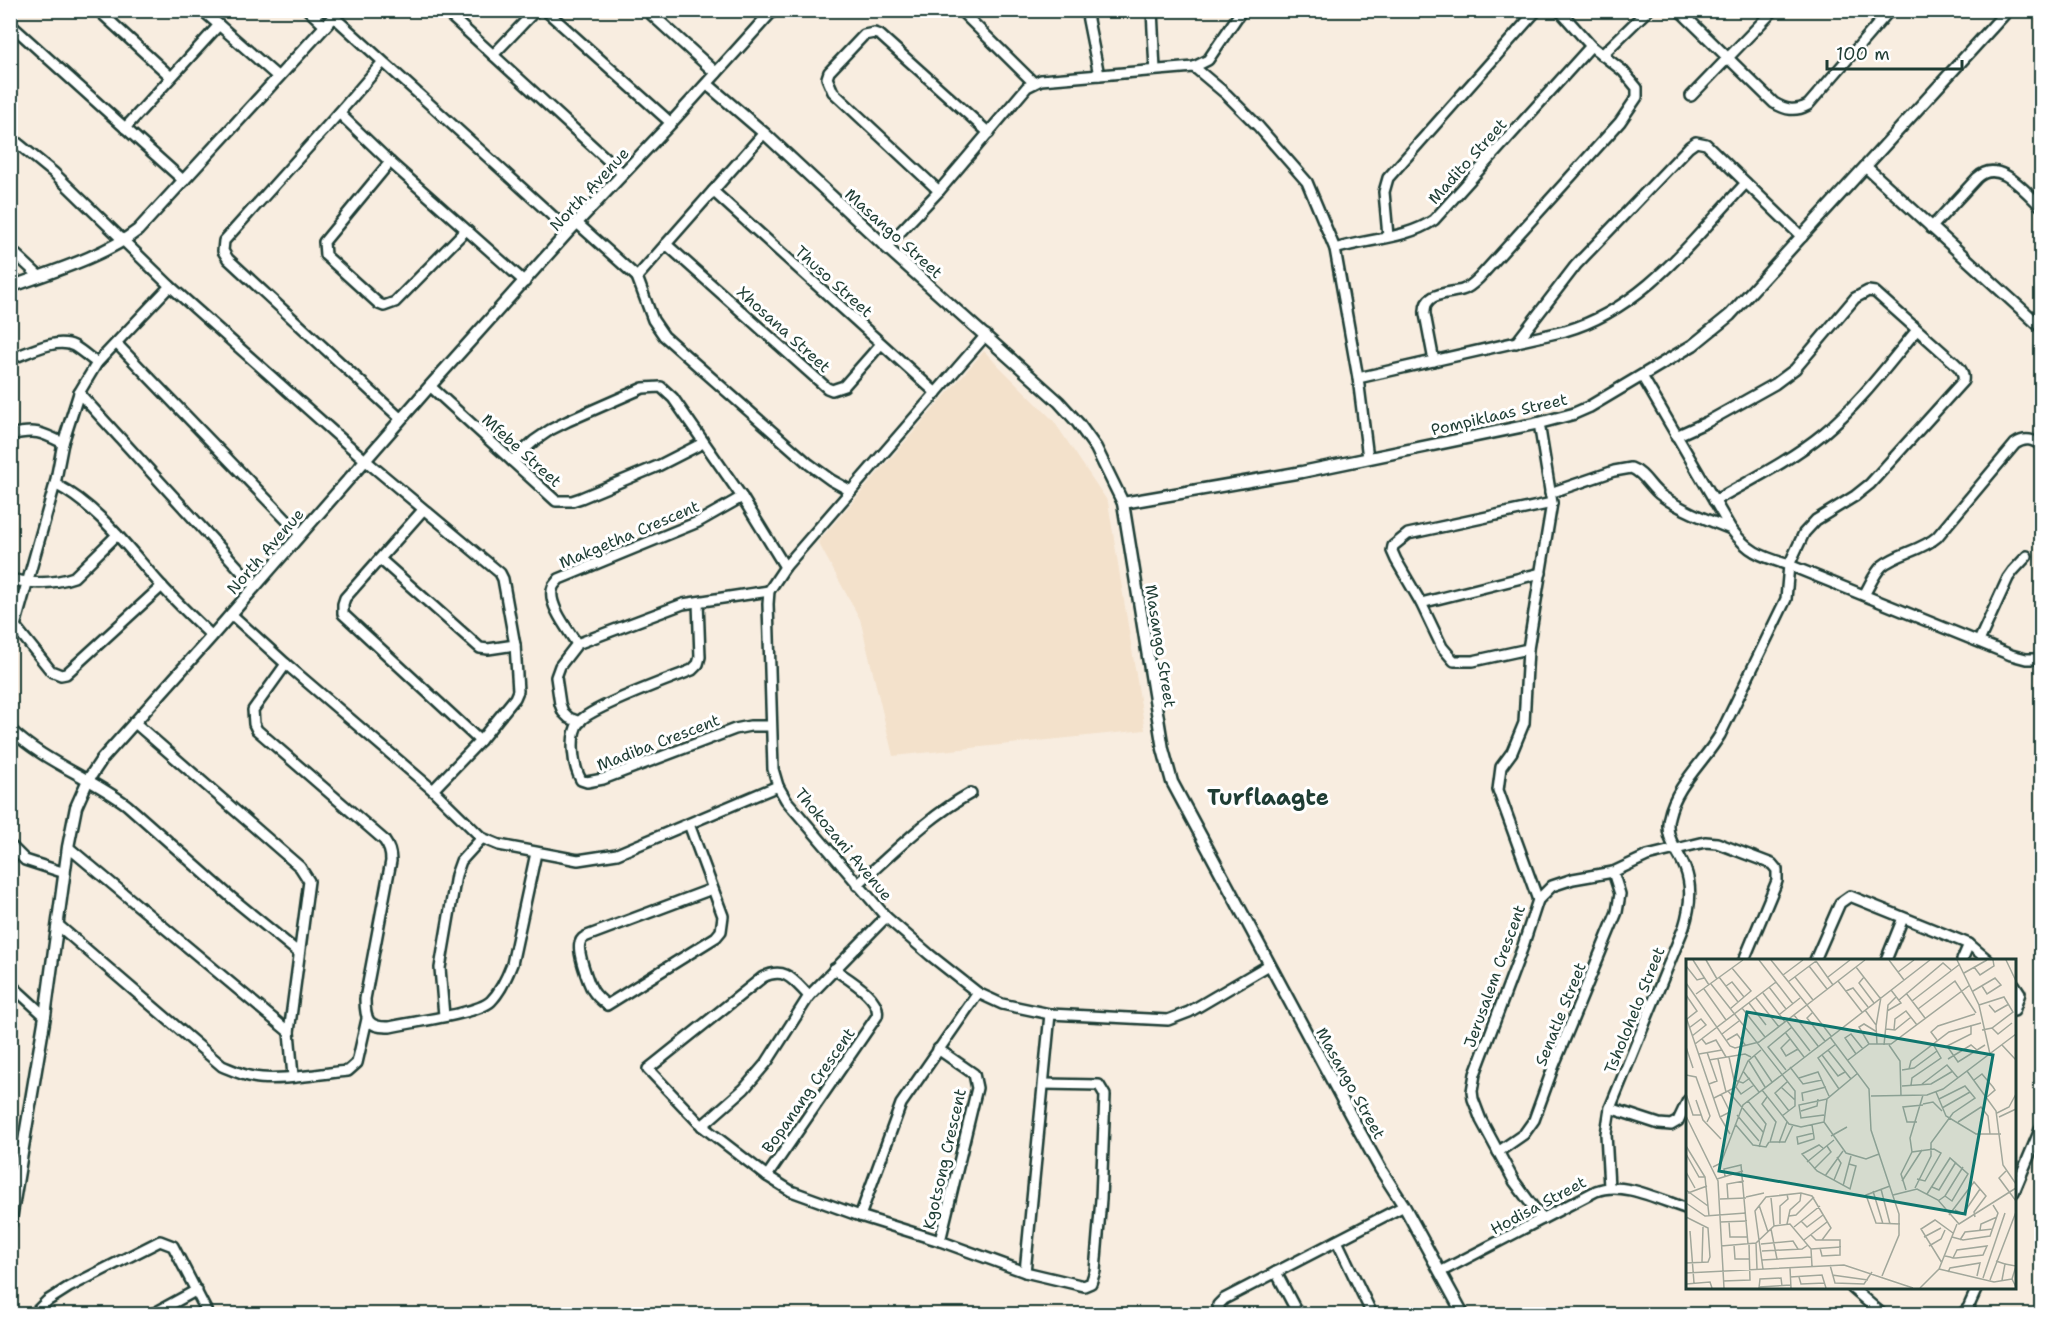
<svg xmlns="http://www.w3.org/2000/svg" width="2052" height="1325" viewBox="0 0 2052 1325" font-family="'Shantell Sans',sans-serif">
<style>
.built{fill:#f3e1cb}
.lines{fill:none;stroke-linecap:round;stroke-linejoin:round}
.minor-casing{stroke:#1f3d34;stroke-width:14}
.tertiary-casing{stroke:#1f3d34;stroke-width:15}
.minor{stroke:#fff;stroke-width:9}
.tertiary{stroke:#fff;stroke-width:10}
.labels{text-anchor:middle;stroke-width:6;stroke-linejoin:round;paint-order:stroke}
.street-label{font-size:16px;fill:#1f3d34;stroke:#fff}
.district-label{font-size:22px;font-weight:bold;fill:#1f3d34;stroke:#fff}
.inset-road{fill:none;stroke:#a1a79b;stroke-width:1.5}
.view{fill:#0f766e;fill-opacity:0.15;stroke:#0f766e;stroke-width:3}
.inset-edge{fill:none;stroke:#1f3d34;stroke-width:3}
</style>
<rect width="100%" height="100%" fill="#f8ede0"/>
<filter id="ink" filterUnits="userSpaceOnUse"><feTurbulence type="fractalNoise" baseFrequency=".0167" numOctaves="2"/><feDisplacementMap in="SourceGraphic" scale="12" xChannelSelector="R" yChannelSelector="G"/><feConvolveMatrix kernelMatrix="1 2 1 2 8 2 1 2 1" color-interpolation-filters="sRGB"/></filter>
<g filter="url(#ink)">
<path class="built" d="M984 351 1053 420 1108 502 1145 730 893 756 860 619 818 542Z"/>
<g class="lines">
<g class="minor-casing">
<g id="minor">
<path d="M98 10 171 77"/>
<path d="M202 10 278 77"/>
<path d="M308 10 325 26"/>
<path d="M444 10 623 174"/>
<path d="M545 10 671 123"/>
<path d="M960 10 1034 83"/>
<path d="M1086 10 1099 75"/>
<path d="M1152 10 1155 70"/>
<path d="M1679 10 1774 103C1786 110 1795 112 1808 105L1890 10"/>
<path d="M334 17 569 231"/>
<path d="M10 24 184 181"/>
<path d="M493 55 536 10"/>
<path d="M1602 55 1648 10"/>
<path d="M382 63 339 113 224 241 223 251 228 259 401 419"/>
<path d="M1194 67 1226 94 1258 126 1307 182 1335 249 1358 378 1368 458"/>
<path d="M1691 96 1774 10"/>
<path d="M339 113 390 162 525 282"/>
<path d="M125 128 219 25"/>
<path d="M764 133 637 277 653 320 664 336 809 464 831 480 851 491"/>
<path d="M10 137 54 173 170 286 365 460 500 573 503 579 515 645 518 691 515 698 480 741 433 790"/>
<path d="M390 162 324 242 325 255 379 304 384 306 395 302 466 230"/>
<path d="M713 191 936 393"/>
<path d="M939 191 833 92 827 78 829 72 864 35 874 33 880 35 989 133"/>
<path d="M577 223 637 277"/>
<path d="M1931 228 1977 178C1999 157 2025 192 2042 207"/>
<path d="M1388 236 1384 192 1388 178 1537 10"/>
<path d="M666 244 827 388 832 390 844 386 881 344"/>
<path d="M886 247 939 191 1027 87 1041 80 1194 67 1208 60 1242 10"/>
<path d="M10 249 39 276"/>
<path d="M1335 249C1367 239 1406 239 1434 220L1591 46"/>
<path d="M986 335 785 567 769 591 768 604 773 769 778 786 786 800 886 917 930 955 978 993 1002 1004 1050 1014 1168 1020 1189 1012 1269 965"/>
<path d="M1516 343 1576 265 1689 147 1696 142 1706 144 1802 237"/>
<path d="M117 344 300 534"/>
<path d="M10 359C28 353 56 337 74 346 82 351 90 358 97 363"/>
<path d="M1434 361 1425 314C1423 292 1447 294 1462 290 1469 288 1474 283 1479 278L1620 122 1637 97V88L1623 71 1591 46 1559 10"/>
<path d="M1642 376 1731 529C1749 553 1761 556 1789 565L2011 655 2026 659H2042"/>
<path d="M1358 378 1565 331C1643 309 1692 240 1746 183"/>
<path d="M430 386 556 501H572L581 498 658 466 703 443"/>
<path d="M79 393 255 586"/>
<path d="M10 435C35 429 41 432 63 443"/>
<path d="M512 461 534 441 550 430 568 421 643 388 661 387 673 398 742 497 785 567"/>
<path d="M55 484C98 506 128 548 159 583 176 602 194 619 212 636"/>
<path d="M1550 493 1614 471 1631 468C1645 473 1650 488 1662 496 1683 511 1708 520 1731 529"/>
<path d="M1714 501C1751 480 1791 460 1824 433 1859 404 1887 366 1916 331"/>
<path d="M423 510 345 598 343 604V614L480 741"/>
<path d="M380 559 480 648 488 649 515 645"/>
<path d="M10 579C31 584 54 584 74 577L117 535"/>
<path d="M1864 595C1870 585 1874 574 1882 566 1898 553 1921 551 1937 537L2015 444C2025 437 2033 439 2042 446"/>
<path d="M698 602 700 657 698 664 692 670C670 679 591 707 579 722 569 736 573 766 581 780L587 782 603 779 735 729 750 726H771"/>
<path d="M1421 603 1541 573"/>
<path d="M231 614 286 664 433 790 482 838 499 845 578 860 617 854 778 786"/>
<path d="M15 626 51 671 61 675 66 674 162 586"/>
<path d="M10 629 15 626 55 484 63 443 79 393 97 363 170 286"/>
<path d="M1979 641 2008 578 2013 571 2027 556"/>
<path d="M577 644C569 631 546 603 553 587 554 584 557 582 559 579L698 522 742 497"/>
<path d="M1528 649 1473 661H1454L1442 647 1421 603 1396 560 1392 551 1393 546 1408 534 1552 503"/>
<path d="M286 664 253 710 254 724 257 730 384 840C389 847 391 852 391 861L365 999C365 1020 368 1028 390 1027 411 1022 478 1014 491 1001 501 991 507 977 512 964L536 853"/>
<path d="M134 722 300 867 309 881 289 1032 293 1076"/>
<path d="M580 722 569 718 563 712 560 704 556 677 560 666 577 644 683 604 769 591"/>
<path d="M10 729C44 762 90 777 127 805L233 899 299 953"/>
<path d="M689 824 723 916 721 931 716 937 607 1005C602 1001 596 996 593 991 588 983 577 951 580 943 581 939 583 938 587 936L712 889"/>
<path d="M10 845 25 860 65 873"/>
<path d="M68 847 289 1032"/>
<path d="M857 885C893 853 929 816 971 793"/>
<path d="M1538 900 1498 790 1501 767 1512 752 1524 723 1528 649 1552 503 1539 423"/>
<path d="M58 925 222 1066C232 1070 242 1075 253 1077 279 1082 321 1073 348 1071L357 1063 367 1019"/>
<path d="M1815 960 1840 903 1850 896 1969 944 1988 960"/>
<path d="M1886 960 1903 918"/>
<path d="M1962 960 1969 944"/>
<path d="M10 984 45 1016"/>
<path d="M2014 984 2020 993 2014 1011"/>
<path d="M809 996C794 981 786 966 763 977L648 1069 702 1126 767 1176 791 1191 860 1216 940 1241 1025 1272 1084 1286 1091 1283 1095 1271 1101 1199 1105 1095 1099 1085 1044 1084"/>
<path d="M444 1016 440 968 456 875 461 861 482 838"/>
<path d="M938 1049 974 1074 977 1088 940 1241"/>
<path d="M1610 1108 1659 1124 1671 1125 1678 1121 1688 1100"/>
<path d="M702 1126 744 1089 767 1062 809 996 886 917"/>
<path d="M1498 1152 1524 1134 1534 1120 1554 1065 1617 912 1620 894 1613 872"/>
<path d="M767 1176 877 1016C882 998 848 979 834 969"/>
<path d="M1609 1187 1606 1134 1610 1108 1684 927C1690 908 1693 888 1685 868 1678 850 1664 838 1669 817 1676 785 1703 763 1720 735L1786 599 1789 565 1804 533 1816 520 1855 496 1870 484 1963 381C1965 371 1957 365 1949 358L1875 292 1868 291 1855 298 1850 304 1795 369 1775 384 1707 422 1676 436"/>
<path d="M2014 1192 2042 1125"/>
<path d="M860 1216 901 1104 978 993"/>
<path d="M1542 1219 1514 1181 1481 1120 1473 1099 1472 1091 1475 1074 1522 949 1538 900 1552 886 1573 879 1613 872 1647 856 1705 842 1717 843 1772 864 1777 870V881L1744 960"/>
<path d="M1337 1241 1372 1314"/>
<path d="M1025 1272 1050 1014"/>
<path d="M1276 1272 1298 1314"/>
<path d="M1440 1272 1596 1191C1622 1180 1662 1201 1688 1209"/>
<path d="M1852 1288 1882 1314"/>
<path d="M36 1314 37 1311 47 1301 69 1287 160 1241 173 1246 208 1314"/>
<path d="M153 1314 197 1290"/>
<path d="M1221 1314 1218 1305 1224 1299 1404 1206"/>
<path d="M1962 1314 1968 1308 1977 1288"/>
</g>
</g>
<g class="tertiary-casing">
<g id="tertiary">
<path d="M647 10 716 73"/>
<path d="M707 84 764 133 886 247 1059 402 1078 423 1096 448 1123 503 1163 749 1172 782 1351 1116 1381 1170 1404 1206 1463 1314"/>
<path d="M1866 167 2042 328"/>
<path d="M10 287C51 272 105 256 138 230L340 10"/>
<path d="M1123 503 1302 472 1539 423 1573 414 1589 407 1693 345 1730 315 2008 10"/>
<path d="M10 1225 45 1016 68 847 76 807 88 780 102 759 212 636 430 386 569 231 671 123 773 10"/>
</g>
</g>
<use href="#minor" class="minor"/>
<use href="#tertiary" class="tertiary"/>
</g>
</g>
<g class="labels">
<g class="street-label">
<text transform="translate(1467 161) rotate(-48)" y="6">Madito Street</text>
<text transform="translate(589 189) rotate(-47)" y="6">North Avenue</text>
<text transform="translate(894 233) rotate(42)" y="6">Masango Street</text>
<text transform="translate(834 281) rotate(42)" y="6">Thuso Street</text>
<text transform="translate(784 329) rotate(42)" y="6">Xhosana Street</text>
<text transform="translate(1499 414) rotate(-13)" y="6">Pompiklaas Street</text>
<text transform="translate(522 450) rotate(42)" y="6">Mfebe Street</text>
<text transform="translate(629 534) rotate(-23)" y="6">Makgetha Crescent</text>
<text transform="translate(265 551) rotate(-49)" y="6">North Avenue</text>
<text transform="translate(1161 646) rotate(81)" y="6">Masango Street</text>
<text transform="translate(658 742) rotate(-21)" y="6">Madiba Crescent</text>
<text transform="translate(844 844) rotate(50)" y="6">Thokozani Avenue</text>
<text transform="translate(1494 976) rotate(-70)" y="6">Jerusalem Crescent</text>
<text transform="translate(1634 1010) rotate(-68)" y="6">Tsholohelo Street</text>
<text transform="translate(1560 1014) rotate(-68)" y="6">Senatle Street</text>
<text transform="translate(1351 1083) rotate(61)" y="6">Masango Street</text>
<text transform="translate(808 1090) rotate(-55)" y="6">Bopanang Crescent</text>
<text transform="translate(944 1159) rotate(-77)" y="6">Kgotsong Crescent</text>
<text transform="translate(1538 1205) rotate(-28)" y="6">Hodisa Street</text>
</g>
<g class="district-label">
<text x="1268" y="805">Turflaagte</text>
</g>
</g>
<g transform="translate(1686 959)">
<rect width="330" height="330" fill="#f8ede0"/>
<path class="inset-road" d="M7 1 23 26M20 1 31 20M73 1 107 45M85 1 121 46M203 1 218 21M271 1 293 46 304 95M320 1 330 22M130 2 147 26M0 7 11 21 18 19M123 7 141 30M170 8 194 39M288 8 294 16 308 7 307 1M212 13 228 1M278 14 301 1M97 16 117 1M33 18 52 43M109 18 127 41M142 18 164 1M178 18 173 24 188 44M152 22 176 53M102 23 130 2M0 24 44 87 49 89 73 83 179 1M25 25 109 132V147L96 157M40 27 46 23 58 38M83 28 100 50M18 30 40 61M160 32 167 29 182 48M287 32 309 19 315 26 301 35 296 27M77 34 99 63M220 34 239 59M10 35 57 1M0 36 11 52 1 60M70 39 93 68M213 41 257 4 265 11M226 42 274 5M63 44 80 66M121 46 145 77M293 46 318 38 327 53 306 69 296 71M303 46 309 53 323 45M56 49 79 78M44 50 65 32 46 9M232 50 269 22 290 54M179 51 190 66 191 85M201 52 215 44 205 31M127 53 121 59 139 82M94 55 114 39M108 56 132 87M0 58 34 158 44 175M101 62 124 92M285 66V75L261 87 272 103 299 86M190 67 195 38M3 69 15 60 20 66 6 77M306 69 312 75 326 64M200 70 209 71 225 58M208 71 209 60 220 52 231 66M99 73 118 98M36 75 53 62M144 78 183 130 185 171 213 255V276L196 317M16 80 20 85 30 81 40 98M104 80 95 89 100 97 112 90M41 81 51 75 60 87M251 81 245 73 252 67 289 55M9 85 90 23M150 85 132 99 153 130M183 85 173 68 178 65 191 73M198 86 202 46 210 38M203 86 214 102 215 137M316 86 330 101M0 88 7 109M142 91 165 120M21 93 31 122 23 125M13 95 36 91M170 95 159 79 165 75 177 90M68 96 86 123M136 96 152 117 159 113M43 98 48 121 57 124 64 119M32 100 40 133M262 100 285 86 291 91M23 101 59 95 65 98M162 101 183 85H205L284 26M63 102 79 128M104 108 117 125 136 121M223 110 225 102 263 73 295 64M100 111 82 88 106 68M216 111 228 109 251 92M57 112 73 133M281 112 310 152 317 206 330 225M172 114 141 140 138 163 160 194 180 200 193 195M0 116 10 118 24 157 21 163M113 119 132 113 143 137M288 121 296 115 307 128 309 131 301 138M101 123 89 134 103 152M236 125 261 106 272 119M225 126 226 119 255 99 247 85M216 127 245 125 267 112M50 128 55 135 68 126M95 128 109 141M76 131 103 165 115 168 138 163M42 132 77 173M250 133 260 157 290 175H315M0 135 7 156H15M185 137 241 136 257 130 330 75M81 138 76 145 90 163 84 183H99L107 166M28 139 50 128 62 102 75 91M10 141 17 161 35 180M62 142 80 165 73 188M117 142 116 134 140 128M237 145 247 143 256 152M256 149 284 133M115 152 131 147 132 140M311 154 323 148 330 135M51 156 73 182M138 156 115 159 113 146 141 140M0 157 32 222 38 329M34 158 44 153 35 135M313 158 330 150M231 163H221L217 148 237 146M272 163 295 148 302 157 304 175M49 165 67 186 80 188 83 183M126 166 128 178V180L112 185 111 178 128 174M145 177 161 168M93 184 101 163M0 187 19 218 23 257M137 189 133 186 116 195 131 212 164 230 170 207 163 205M226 193 224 179 237 136M0 195 13 218H19M121 203 148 181M27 208 35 204 57 146 244 1M128 210 145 193 141 187M320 212 313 219 330 242M0 213 9 229M139 217 157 192M39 218 38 210 55 206 62 285M31 220 57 212M148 221 155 204 151 198M216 222 236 191M157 227 165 197M204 227 180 236 190 264 214 265M246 228 253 231 270 203M229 229 245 197V184L267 154 289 139 279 127 253 140M195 230 204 265M0 231 22 247M220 231 215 215 226 193 248 190 255 194 239 222 231 220M187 232 197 265M2 234 21 227M241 235 264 199 282 215 266 242 259 237M207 236 231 230 252 241 273 265 330 229M60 238 78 234M85 239 88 267M34 240 60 239M42 240 41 225 58 222M252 242 259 237 277 208M0 244 19 257 60 254M73 246 82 273M269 251 277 255 294 230M263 256 288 223 300 237 288 253 289 258M103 257 110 256 128 238M0 258 22 269 24 298 22 303 0 304M115 262 121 268 137 256M34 263 61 262M43 263 44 278H61M94 265V247L102 240 101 235M101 265 104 251 114 242 115 234M108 268 134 247M85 270 91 300M294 271 295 265 311 258M4 272 8 324M125 276 130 281H154V296L136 297 134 289M238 278 255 269M266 278 277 281 304 277 312 254 307 246M118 281 141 263M274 281 279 273 307 270M70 284 71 310M75 285 107 282 112 290M48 286 49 300H64M35 287 70 284 88 267 104 265 125 290 126 307M243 287 255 280 259 271M125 290 155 288M76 292 116 290 122 286M259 297 264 298 267 299H270L297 296 301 287 271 291 267 299M76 301 126 298M310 302 319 305 316 321M16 303 17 268M256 304 235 270 249 261 267 274M319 305 330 307 326 320 330 328M144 306 149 324 178 325 186 313M104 309 105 329M77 310 69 252 80 238 115 234 126 237 145 269 136 281M253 310 308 323 326 320M262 313 264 309 294 304 291 317M0 314 158 306 227 329M146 316 182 321M104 318 136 316 140 329M113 318 115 325 139 324M297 319 319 254M304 321 330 253M37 322 64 321 63 285M0 325 24 323 26 329M73 328 105 326M73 329 74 320 95 319 96 327M234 329 253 310 271 265"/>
<path class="view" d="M61 53 307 96 279 255 33 212Z"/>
<rect width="330" height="330" class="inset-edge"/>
</g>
<rect width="2052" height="1325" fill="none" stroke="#fff" stroke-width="36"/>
<rect x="18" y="18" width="2016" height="1289" fill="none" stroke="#1f3d34" stroke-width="2" filter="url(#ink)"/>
<path d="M1827 60v9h135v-9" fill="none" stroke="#1f3d34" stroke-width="3"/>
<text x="1836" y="60" font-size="18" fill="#1f3d34" stroke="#ffffff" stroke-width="4.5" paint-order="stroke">100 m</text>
</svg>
